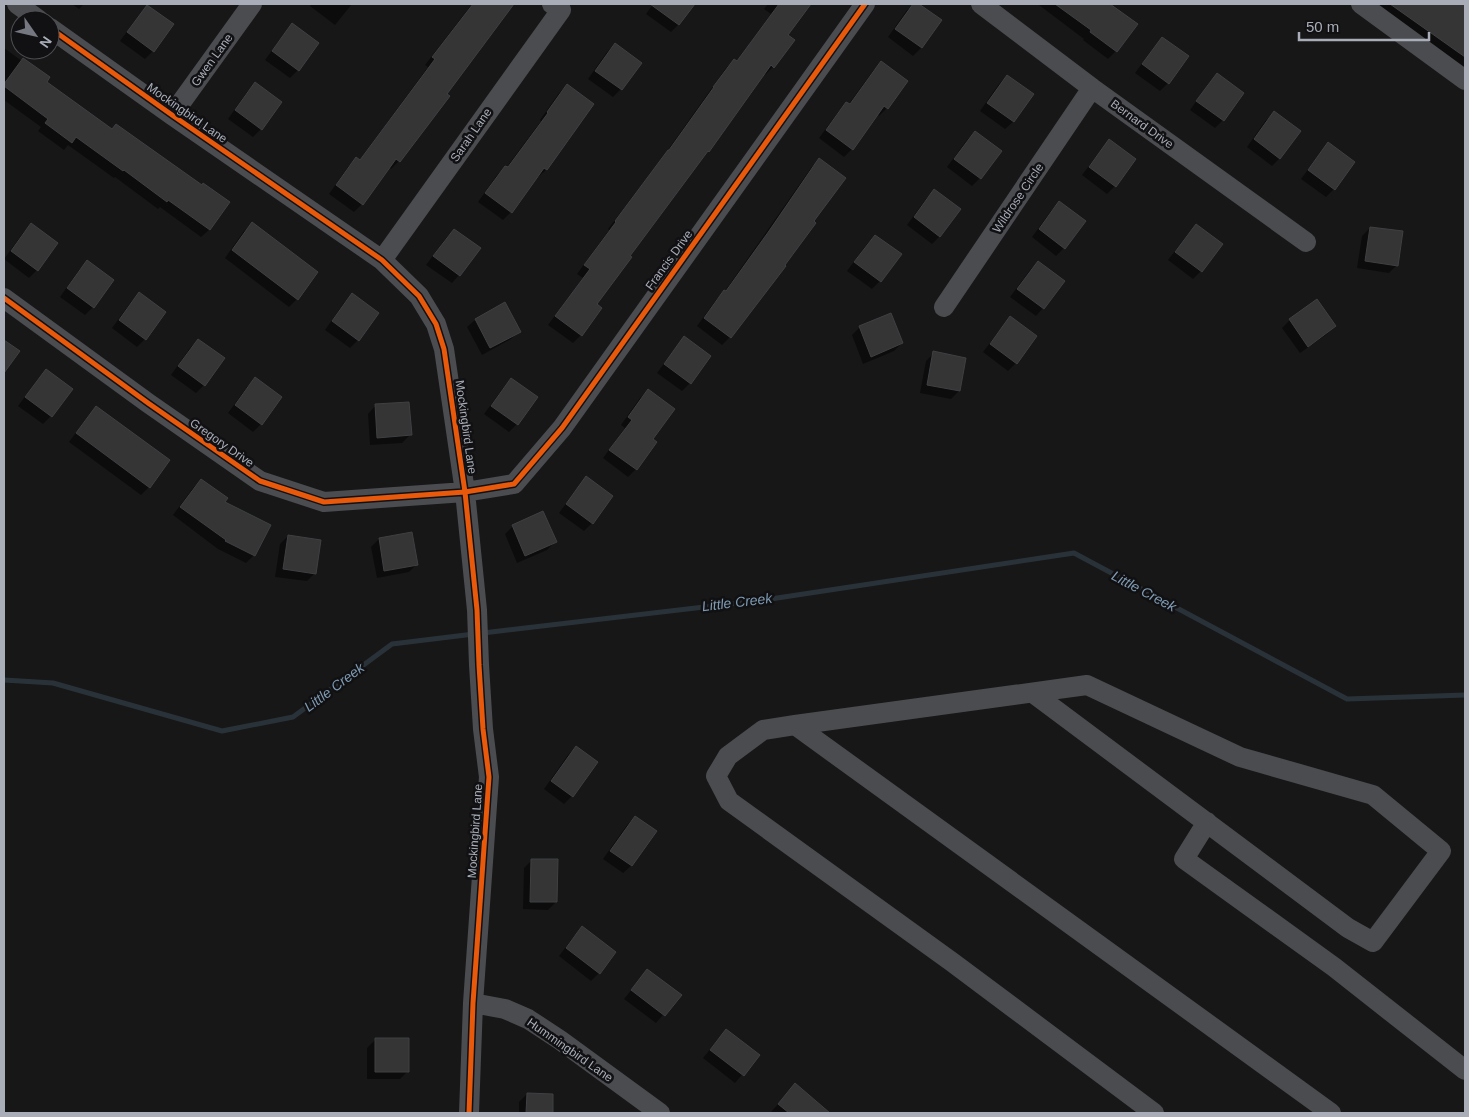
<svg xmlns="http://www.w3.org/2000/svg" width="1469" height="1117" font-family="Helvetica,sans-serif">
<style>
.shadow{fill:#0007}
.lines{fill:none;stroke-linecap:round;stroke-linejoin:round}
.stream{stroke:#2a3239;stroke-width:5}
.building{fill:#353536;stroke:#3f4043}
.minor{stroke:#4b4c50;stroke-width:20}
.cycleway-casing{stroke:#111113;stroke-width:8}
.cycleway{stroke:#e8590c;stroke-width:5}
.labels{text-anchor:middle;stroke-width:5;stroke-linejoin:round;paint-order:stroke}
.street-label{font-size:12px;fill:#a8adb8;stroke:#111113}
.water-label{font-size:14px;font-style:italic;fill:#7f9bb3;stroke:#111113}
</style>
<rect width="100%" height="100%" fill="#171717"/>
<!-- shadow -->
<path class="shadow" d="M 72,4 L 84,4 L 79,9 Z
M 311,4 L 352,4 L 335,25 L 310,6 Z
M 472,4 L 508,4 L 511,6 L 445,94 L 399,161 L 391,169 L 389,167 L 362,204 L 354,212 L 329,194 L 348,167 L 356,159 L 359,161 L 428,67 L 425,65 Z
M 653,4 L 694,4 L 679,24 L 671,32 L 646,14 Z
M 768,4 L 809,4 L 786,35 L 773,67 L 765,75 L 763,73 L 708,151 L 629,257 L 595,305 L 601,309 L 581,335 L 573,343 L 548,325 L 583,278 L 577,274 L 609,230 L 608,229 L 665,154 L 726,68 L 734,60 L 736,62 L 771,14 L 764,9 Z
M 914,4 L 917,4 L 940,21 L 921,48 L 913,56 L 888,37 L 907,10 Z
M 1040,4 L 1108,4 L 1136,24 L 1116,51 L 1108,59 L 1083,40 L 1084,39 L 1039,5 Z
M 1363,4 L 1465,4 L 1465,77 Z
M 147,6 L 153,51 L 145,59 L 120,41 L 140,14 Z
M 292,25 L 318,43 L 298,70 L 290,78 L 265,60 L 285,33 Z
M 1163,38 L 1188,57 L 1168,83 L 1160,91 L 1135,73 L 1155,46 Z
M 615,44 L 640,63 L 621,89 L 613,97 L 588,79 L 607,52 Z
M 4,48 L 22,61 L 45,82 L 111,130 L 229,203 L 209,230 L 201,237 L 160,207 L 158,209 L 115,177 L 114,178 L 68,145 L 64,150 L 38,131 L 41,127 L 4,100 Z
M 881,63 L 887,108 L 879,116 L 877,114 L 852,149 L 844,157 L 819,138 L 839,111 L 846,104 L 848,105 L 873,71 Z
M 1217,75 L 1242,93 L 1223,120 L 1215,128 L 1190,110 L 1209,83 Z
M 1007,76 L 1032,95 L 1013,122 L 1005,129 L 980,111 L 999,84 Z
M 255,84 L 280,103 L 261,129 L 253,137 L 228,119 L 247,92 Z
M 567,85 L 592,104 L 546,170 L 538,177 L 537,176 L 511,212 L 503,220 L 478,202 L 497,175 L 505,167 L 506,168 L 541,121 L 540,120 L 559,93 Z
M 1274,113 L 1280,158 L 1272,166 L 1247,147 L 1266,120 Z
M 975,133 L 980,178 L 972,186 L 947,167 L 967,140 Z
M 1109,141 L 1115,186 L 1107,194 L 1082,175 L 1102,149 Z
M 1328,144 L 1354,163 L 1334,189 L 1326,197 L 1301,179 L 1321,152 Z
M 819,160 L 812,221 L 730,337 L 722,345 L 697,326 L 716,300 L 725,291 L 811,168 Z
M 934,191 L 940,236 L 932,244 L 907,225 L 926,199 Z
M 1059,203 L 1064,248 L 1056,256 L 1032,237 L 1051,211 Z
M 252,224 L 316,272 L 297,299 L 289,307 L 225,258 L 244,231 Z
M 31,225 L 37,270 L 29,278 L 4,259 L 23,233 Z
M 1196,226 L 1201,271 L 1193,279 L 1168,260 L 1188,234 Z
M 1370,228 L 1397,265 L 1389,273 L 1357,268 L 1362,236 Z
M 454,230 L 459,275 L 452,283 L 426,265 L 446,238 Z
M 875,236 L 880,281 L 872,289 L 847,271 L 867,244 Z
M 87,262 L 112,281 L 93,307 L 85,315 L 60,297 L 79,270 Z
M 1038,263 L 1043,308 L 1036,316 L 1010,297 L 1030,270 Z
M 139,294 L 145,339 L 137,347 L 112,328 L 131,302 Z
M 352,295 L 377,314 L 358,340 L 350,348 L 325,330 L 344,303 Z
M 1316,301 L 1334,326 L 1327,334 L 1300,353 L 1282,328 L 1290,320 Z
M 1011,318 L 1016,363 L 1008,371 L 983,352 L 1003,326 Z
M 475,320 L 519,331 L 511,339 L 482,355 L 467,327 Z
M 860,327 L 902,343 L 894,351 L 863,364 L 852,335 Z
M 684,338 L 709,357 L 690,383 L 682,391 L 657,373 L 677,346 Z
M 198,340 L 223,359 L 204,385 L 196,393 L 171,375 L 190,348 Z
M 934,353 L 965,359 L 959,391 L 951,399 L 920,393 L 926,361 Z
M 46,371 L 51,416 L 43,424 L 18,406 L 38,379 Z
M 255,379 L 261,424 L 253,432 L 228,413 L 247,387 Z
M 511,379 L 517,424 L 509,432 L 484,414 L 504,387 Z
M 648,391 L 636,469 L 628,477 L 603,458 L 625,428 L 621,425 L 640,398 Z
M 375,406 L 410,435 L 402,443 L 370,445 L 368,414 Z
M 97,407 L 149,487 L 141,495 L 69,442 L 89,415 Z
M 586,478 L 592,523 L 584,531 L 559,513 L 579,486 Z
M 201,480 L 254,555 L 246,563 L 218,549 L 173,515 L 193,488 Z
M 513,526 L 555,542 L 547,550 L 517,563 L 505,534 Z
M 411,533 L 417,564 L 409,572 L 377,578 L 371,547 L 379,539 Z
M 288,536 L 315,573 L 307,581 L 275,577 L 280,544 Z
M 576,747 L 572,796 L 564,804 L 544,789 L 568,755 Z
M 635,817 L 655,832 L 631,866 L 623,873 L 603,859 L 627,825 Z
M 532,860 L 556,902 L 548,910 L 523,909 L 524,868 Z
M 582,928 L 599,973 L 591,981 L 559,956 L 574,936 Z
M 647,971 L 680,995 L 656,1023 L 624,999 Z
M 726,1030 L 759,1055 L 735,1083 L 703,1058 Z
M 375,1040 L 408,1071 L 400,1079 L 367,1079 L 367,1048 Z
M 788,1093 L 826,1112 L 825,1113 L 772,1113 L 771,1112 Z
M 527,1094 L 552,1095 L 552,1113 L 519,1113 L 519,1102 Z"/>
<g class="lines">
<!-- stream -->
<path class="stream" d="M 483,633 L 764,600 L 1074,553 L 1347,699 L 1465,695
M 4,680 L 53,683 L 222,731 L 293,717 L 392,644 L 474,634"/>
</g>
<!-- building -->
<path class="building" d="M 473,4 L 514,4 L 447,94 L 450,96 L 400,162 L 396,159 L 363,205 L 336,185 L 356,157 L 360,160 L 435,59 L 432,57 Z
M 650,4 L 695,4 L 679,25 Z
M 779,4 L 811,4 L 788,35 L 795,40 L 774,68 L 771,65 L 709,152 L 708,151 L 630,256 L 632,257 L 597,304 L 602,308 L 582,336 L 555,316 L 590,269 L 584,265 L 616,222 L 615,221 L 668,150 L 669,150 L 714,87 L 713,87 L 734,59 L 737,61 Z
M 913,4 L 919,4 L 942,20 L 922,48 L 895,29 Z
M 1055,4 L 1110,4 L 1138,24 L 1117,52 L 1090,32 L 1091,30 Z
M 1390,4 L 1465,4 L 1465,57 Z
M 147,5 L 174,24 L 154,52 L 127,32 Z
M 292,23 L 319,43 L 299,71 L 272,51 Z
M 1162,37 L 1189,56 L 1169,84 L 1142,64 Z
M 615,43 L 642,63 L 622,90 L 595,71 Z
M 23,58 L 50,77 L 47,82 L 112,129 L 116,124 L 202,185 L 203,183 L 230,202 L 210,230 L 168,200 L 167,202 L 124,170 L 123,171 L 76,137 L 72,143 L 45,123 L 48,119 L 4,86 L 4,84 Z
M 881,61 L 908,81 L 888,109 L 884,106 L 853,150 L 826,130 L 846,102 L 850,104 Z
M 1217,73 L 1244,93 L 1224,121 L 1196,101 Z
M 1007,75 L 1034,94 L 1014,122 L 987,103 Z
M 255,82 L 282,102 L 262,130 L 235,110 Z
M 567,84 L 594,104 L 547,170 L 544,168 L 512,213 L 485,193 L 505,166 L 508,167 L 548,113 L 547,112 Z
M 1274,111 L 1301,131 L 1280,159 L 1254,139 Z
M 975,131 L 1002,151 L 981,179 L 954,159 Z
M 1109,139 L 1136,159 L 1116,187 L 1089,167 Z
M 1328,142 L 1355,162 L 1335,190 L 1308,170 Z
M 819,158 L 846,178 L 814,221 L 816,223 L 785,265 L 786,266 L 731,338 L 704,318 L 724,290 L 726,291 L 769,231 Z
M 934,189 L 961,209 L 940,237 L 914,217 Z
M 1059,201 L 1086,221 L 1065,249 L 1039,229 Z
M 252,222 L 318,272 L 298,300 L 232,250 Z
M 31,223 L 58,243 L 38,271 L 11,251 Z
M 1196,224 L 1223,244 L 1202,272 L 1175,252 Z
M 1370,227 L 1403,231 L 1398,266 L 1365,261 Z
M 454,229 L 481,248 L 460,276 L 433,256 Z
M 875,235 L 902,254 L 881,282 L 854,262 Z
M 87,260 L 114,280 L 94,308 L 67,288 Z
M 1038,261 L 1065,281 L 1044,309 L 1017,289 Z
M 139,292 L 166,312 L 146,340 L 119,320 Z
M 352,293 L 379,313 L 359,341 L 332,321 Z
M 1317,299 L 1336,326 L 1308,347 L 1289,319 Z
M 505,302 L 521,332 L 490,348 L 475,319 Z
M 891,313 L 903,343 L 871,357 L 859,326 Z
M 1010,316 L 1037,336 L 1017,364 L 990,344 Z
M 684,336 L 711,356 L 691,384 L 664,364 Z
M 198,339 L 225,358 L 205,386 L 178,366 Z
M 4,340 L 20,351 L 4,373 Z
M 933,351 L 966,358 L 960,391 L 927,385 Z
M 46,369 L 73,389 L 52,417 L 25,397 Z
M 255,377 L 282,397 L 262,425 L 235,405 Z
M 511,378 L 538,397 L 518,425 L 491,406 Z
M 648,389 L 675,409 L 653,439 L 657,442 L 637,470 L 609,450 L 632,420 L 628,417 Z
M 409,402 L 412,435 L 377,438 L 375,404 Z
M 96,406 L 170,460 L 150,488 L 76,433 Z
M 586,476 L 613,496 L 593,524 L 566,504 Z
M 201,479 L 228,498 L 225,502 L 271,525 L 255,556 L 225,541 L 226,540 L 180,507 Z
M 543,511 L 557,542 L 525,556 L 512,525 Z
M 412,532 L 418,565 L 384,571 L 379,538 Z
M 288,535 L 321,540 L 316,574 L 283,569 Z
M 576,746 L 598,762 L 573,797 L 551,781 Z
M 635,816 L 657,831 L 632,866 L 610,851 Z
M 531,859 L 558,859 L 557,902 L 530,902 Z
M 582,926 L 616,952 L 600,974 L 566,948 Z
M 647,969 L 682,995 L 665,1016 L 631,990 Z
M 726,1029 L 760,1055 L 744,1076 L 710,1050 Z
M 375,1038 L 409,1038 L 409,1072 L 375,1072 Z
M 795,1083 L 830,1113 L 789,1113 L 778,1104 Z
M 527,1093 L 553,1094 L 553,1113 L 526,1113 Z"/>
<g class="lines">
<!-- minor -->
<path class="minor" d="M 17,4 L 39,20
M 981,4 L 1092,88 L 1306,242
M 1361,4 L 1465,80
M 50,28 L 172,115 L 382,260 L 419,296 L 436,324 L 444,349 L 465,492 L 477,610 L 479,665 L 483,729 L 489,777 L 473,1003 L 469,1113
M 172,115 L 252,4
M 382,260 L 561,10 L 552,4
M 4,298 L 148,403 L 260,481 L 324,502 L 465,492 L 514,484 L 562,428 L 865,4
M 944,307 L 1092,88
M 1033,693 L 1348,928 L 1373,942 L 1441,851 L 1373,795 L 1240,757 L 1087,685 L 795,725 L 763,730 L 728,756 L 716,776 L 729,801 L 952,962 L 1154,1113
M 795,725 L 1331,1113
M 1207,822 L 1184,859 L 1334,967 L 1465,1070
M 473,1003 L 505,1009 L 528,1019 L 560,1040 L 660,1113"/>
<defs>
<path id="cycleway" d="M 50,28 L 172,115 L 382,260 L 419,296 L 436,324 L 444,349 L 465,492 L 477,610 L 479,665 L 483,729 L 489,777 L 473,1003 L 469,1113
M 4,298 L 148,403 L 260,481 L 324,502 L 465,492 L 514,484 L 562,428 L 865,4"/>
</defs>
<!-- cycleway casing -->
<use href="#cycleway" class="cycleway-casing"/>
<!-- cycleway -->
<use href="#cycleway" class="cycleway"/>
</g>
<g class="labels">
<!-- street labels -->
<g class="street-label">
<text transform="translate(212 60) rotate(-54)" y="4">Gwen Lane</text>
<text transform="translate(187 113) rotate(35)" y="4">Mockingbird Lane</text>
<text transform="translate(1142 124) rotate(36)" y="4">Bernard Drive</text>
<text transform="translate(471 135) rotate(-55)" y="4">Sarah Lane</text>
<text transform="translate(1018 198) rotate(-56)" y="4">Wildrose Circle</text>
<text transform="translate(669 260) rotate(-54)" y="4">Francis Drive</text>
<text transform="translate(466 427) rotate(82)" y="4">Mockingbird Lane</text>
<text transform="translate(222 443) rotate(35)" y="4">Gregory Drive</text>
<text transform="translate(475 831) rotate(-86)" y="4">Mockingbird Lane</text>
<text transform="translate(570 1050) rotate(35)" y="4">Hummingbird Lane</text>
</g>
<!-- water labels -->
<g class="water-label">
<text transform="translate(1144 591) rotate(28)" y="5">Little Creek</text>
<text transform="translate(737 602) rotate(-7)" y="5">Little Creek</text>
<text transform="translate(334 687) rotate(-37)" y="5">Little Creek</text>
</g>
</g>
<!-- border -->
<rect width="1469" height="1117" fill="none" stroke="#a8adb8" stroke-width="10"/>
<!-- north arrow -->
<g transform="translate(35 35) rotate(124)"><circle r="24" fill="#111113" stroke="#4d4f55"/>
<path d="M0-4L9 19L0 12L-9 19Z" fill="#757880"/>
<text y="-8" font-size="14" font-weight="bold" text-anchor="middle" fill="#a8adb8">N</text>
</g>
<!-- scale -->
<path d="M1299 32v8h130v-8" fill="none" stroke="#a8adb8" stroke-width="2.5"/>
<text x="1306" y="32" font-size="15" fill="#a8adb8" stroke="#111113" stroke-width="4" paint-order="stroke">50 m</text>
</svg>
